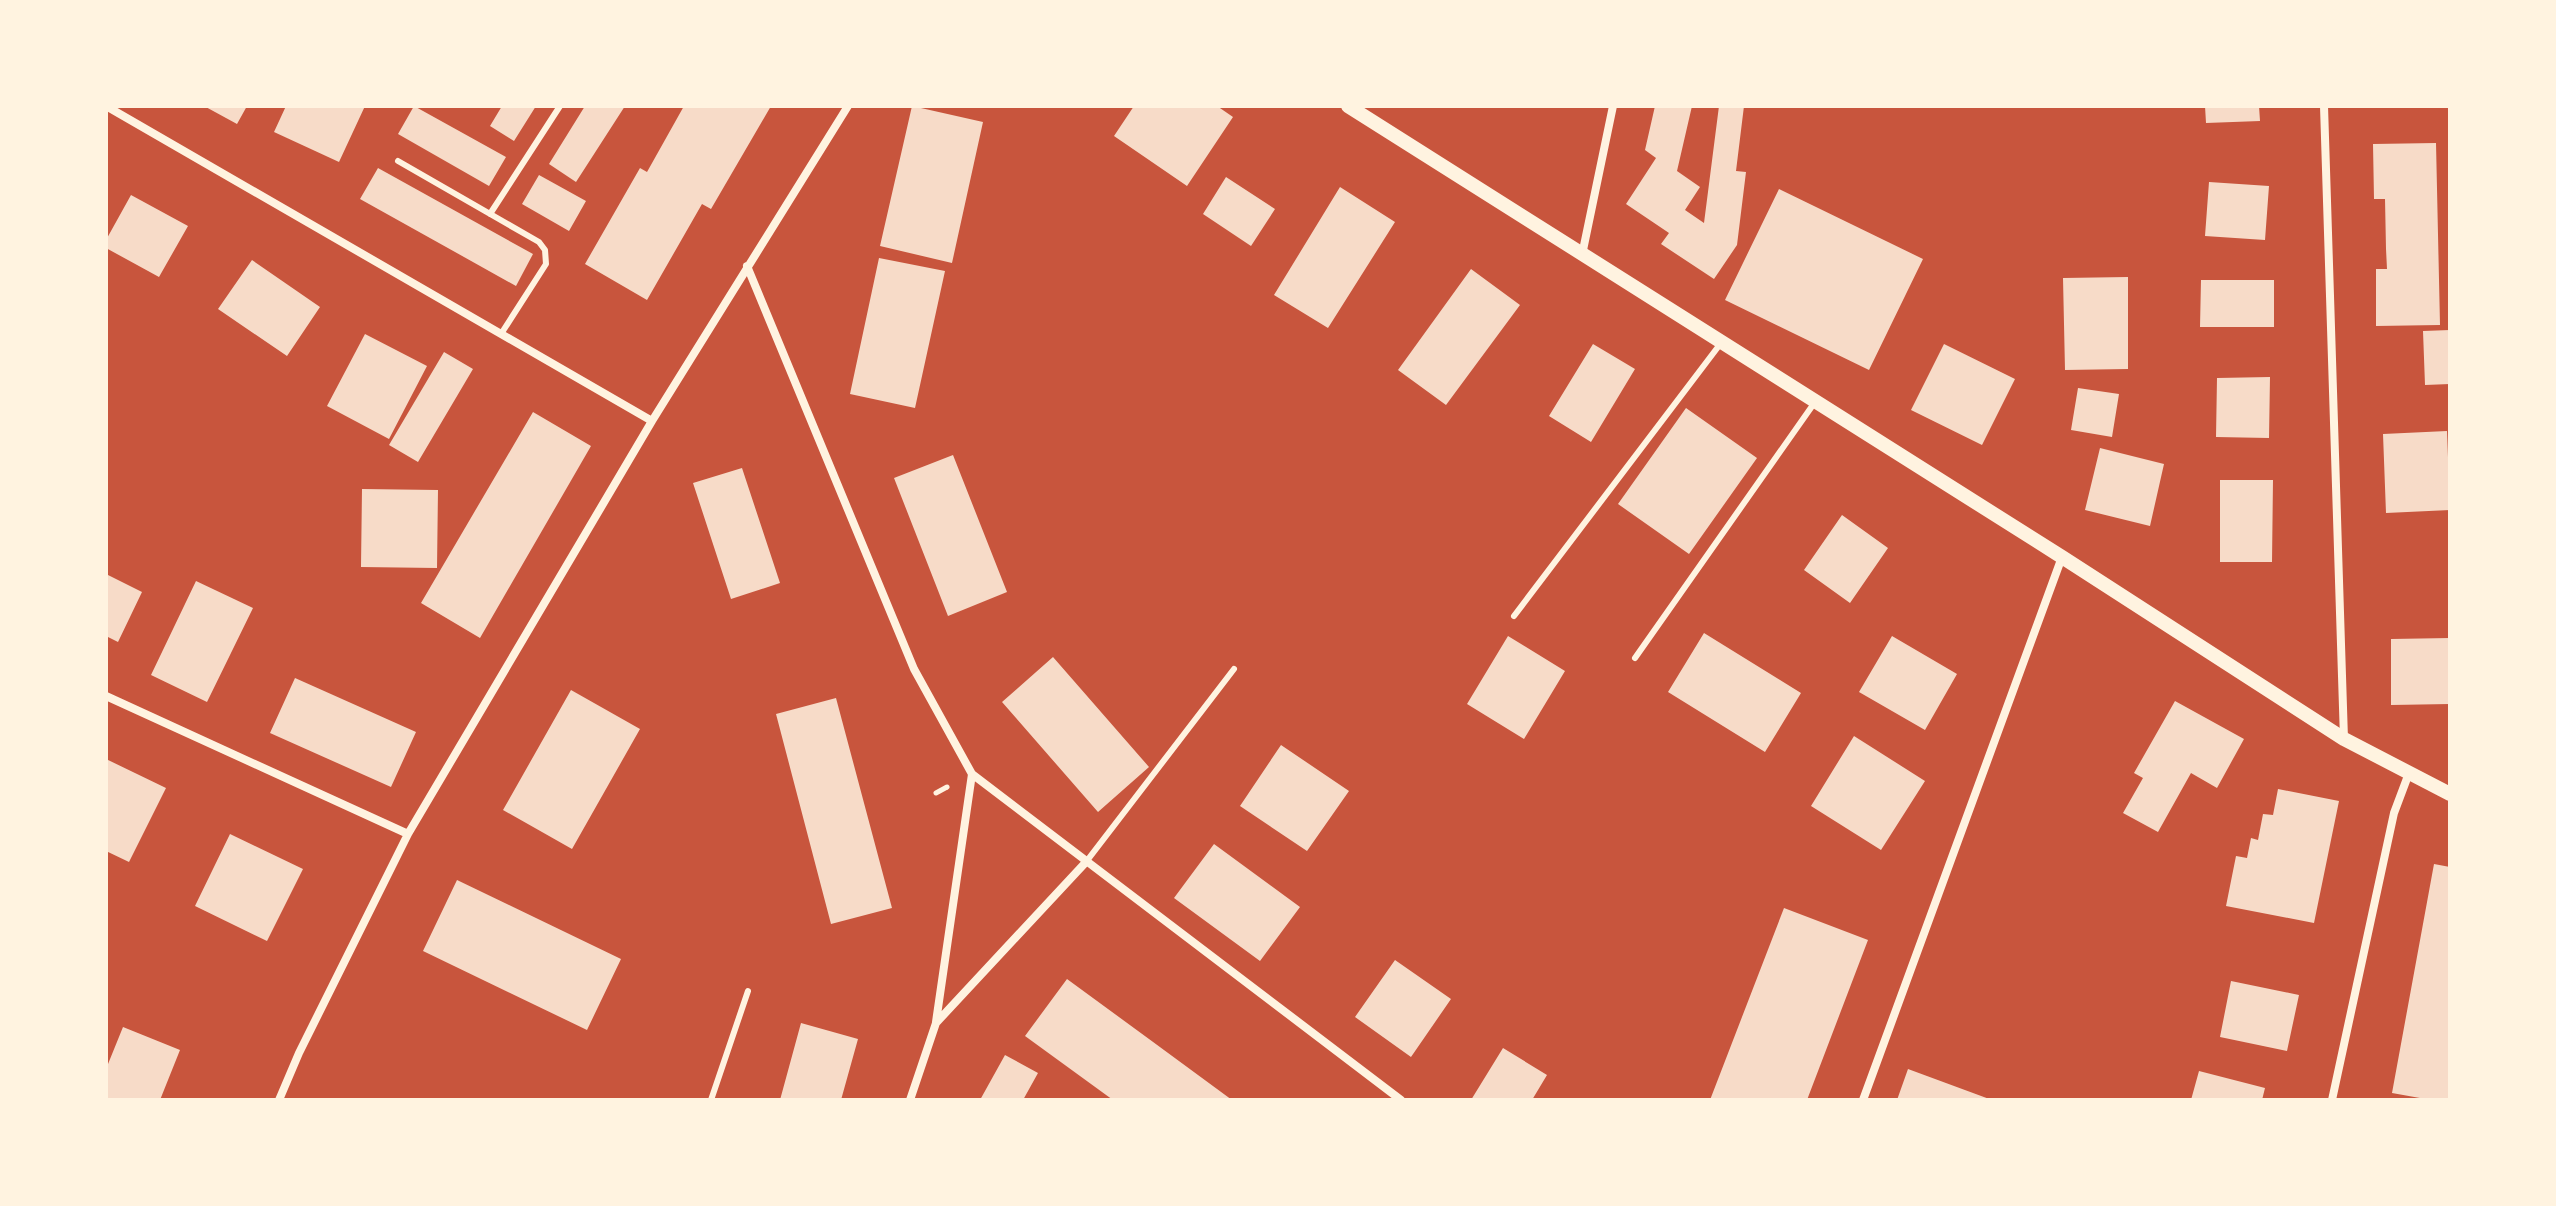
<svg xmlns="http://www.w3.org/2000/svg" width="2556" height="1206" font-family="'PT Sans',sans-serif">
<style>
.building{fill:#f7dbc8}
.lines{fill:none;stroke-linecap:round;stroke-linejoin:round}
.path{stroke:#fff3e0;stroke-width:5}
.service{stroke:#fff3e0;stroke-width:6}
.minor{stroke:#fff3e0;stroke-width:8}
.tertiary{stroke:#fff3e0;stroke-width:14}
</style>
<rect width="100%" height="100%" fill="#c8553d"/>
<!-- building -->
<path class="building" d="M 204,106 L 247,106 L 237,124 Z
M 286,106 L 365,106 L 339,162 L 274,132 Z
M 414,106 L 506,157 L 489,186 L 398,134 Z
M 502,106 L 536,106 L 514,141 L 490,126 Z
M 585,106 L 625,106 L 576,182 L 549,164 Z
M 684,106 L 771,106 L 711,209 L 702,204 L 647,300 L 585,264 L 640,168 L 647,172 Z
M 912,106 L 983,122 L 952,263 L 880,246 Z
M 1134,106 L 1217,106 L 1233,117 L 1187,186 L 1114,136 Z
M 1655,106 L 1692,106 L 1677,171 L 1700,187 L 1685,210 L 1704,223 L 1719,106 L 1744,106 L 1736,171 L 1746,172 L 1737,245 L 1714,279 L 1661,244 L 1669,233 L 1626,204 L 1656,158 L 1645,150 Z
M 2205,106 L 2259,106 L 2260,121 L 2206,123 Z
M 2436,143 L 2440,325 L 2376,326 L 2376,269 L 2387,269 L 2386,249 L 2385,199 L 2374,199 L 2373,144 Z
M 378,168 L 533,254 L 516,286 L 360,199 Z
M 539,175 L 586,201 L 569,231 L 522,204 Z
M 1226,177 L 1275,209 L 1251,246 L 1203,214 Z
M 2209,182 L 2269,186 L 2265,240 L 2205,236 Z
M 1340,187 L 1395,222 L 1328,328 L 1274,295 Z
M 1779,189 L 1923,259 L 1869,370 L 1725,300 Z
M 131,195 L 188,226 L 159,277 L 106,248 L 106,240 Z
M 879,258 L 945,271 L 915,408 L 850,394 Z
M 252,260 L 320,307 L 287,356 L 218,309 Z
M 1471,269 L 1520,305 L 1446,405 L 1398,370 Z
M 2128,277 L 2128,369 L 2065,370 L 2063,278 Z
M 2201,280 L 2274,280 L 2274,327 L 2200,327 Z
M 2450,330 L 2450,384 L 2425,385 L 2423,331 Z
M 365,334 L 427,366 L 389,439 L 327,406 Z
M 1593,344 L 1635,369 L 1591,442 L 1549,416 Z
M 1944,344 L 2015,379 L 1982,445 L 1911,410 Z
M 444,352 L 473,369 L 418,462 L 389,445 Z
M 2270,377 L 2269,438 L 2216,437 L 2217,378 Z
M 2078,388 L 2119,394 L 2112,437 L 2071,430 Z
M 1686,408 L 1757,458 L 1689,554 L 1618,504 Z
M 533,412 L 591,446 L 480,638 L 421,603 Z
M 2447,431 L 2450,510 L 2386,513 L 2383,434 Z
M 2100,448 L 2164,464 L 2150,526 L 2085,510 Z
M 953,455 L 1007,592 L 948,616 L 894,478 Z
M 742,468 L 780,583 L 731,599 L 693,483 Z
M 2220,480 L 2273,480 L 2272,562 L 2220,562 Z
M 362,489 L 438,490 L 437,568 L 361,567 Z
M 1842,515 L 1888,548 L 1850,603 L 1804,570 Z
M 106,574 L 142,592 L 118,642 L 106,636 Z
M 196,581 L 253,608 L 207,702 L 151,675 Z
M 1704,633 L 1801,693 L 1765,752 L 1668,692 Z
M 1508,636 L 1565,671 L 1524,739 L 1467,704 Z
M 1892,636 L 1957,674 L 1925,730 L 1859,692 Z
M 2450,638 L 2450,704 L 2391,705 L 2391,639 Z
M 1053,657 L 1149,767 L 1098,812 L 1002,702 Z
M 295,678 L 416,732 L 391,787 L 270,733 Z
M 571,690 L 640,729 L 572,849 L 503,810 Z
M 836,698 L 892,908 L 831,924 L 776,714 Z
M 2175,701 L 2244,739 L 2217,788 L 2191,773 L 2158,832 L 2123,813 L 2143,778 L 2134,773 Z
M 1854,736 L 1925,781 L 1881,850 L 1811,806 Z
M 1281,745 L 1349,791 L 1307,851 L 1240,806 Z
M 106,759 L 166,788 L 129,862 L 106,851 Z
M 2278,789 L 2339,801 L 2314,923 L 2226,906 L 2236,856 L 2247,858 L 2251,838 L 2258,840 L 2263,814 L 2273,815 Z
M 230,834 L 303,869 L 267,941 L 195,906 Z
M 1214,844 L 1300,907 L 1260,961 L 1174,898 Z
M 2434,864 L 2450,867 L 2450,1100 L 2431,1100 L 2392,1093 Z
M 457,880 L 621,959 L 587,1030 L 423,951 Z
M 1784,908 L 1868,940 L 1807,1100 L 1710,1100 Z
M 1395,960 L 1451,999 L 1411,1057 L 1355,1017 Z
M 1067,979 L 1149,1039 L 1232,1100 L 1113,1100 L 1025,1036 Z
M 2231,981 L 2299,995 L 2287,1051 L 2220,1037 Z
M 801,1023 L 858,1039 L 841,1100 L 780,1100 Z
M 123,1027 L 180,1050 L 160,1100 L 106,1100 L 106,1069 Z
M 1503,1048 L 1547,1075 L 1532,1100 L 1471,1100 Z
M 1005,1055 L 1038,1073 L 1023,1100 L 980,1100 Z
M 1908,1069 L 1992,1100 L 1897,1100 Z
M 2199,1071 L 2265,1088 L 2262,1100 L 2191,1100 Z"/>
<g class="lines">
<!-- path -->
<path class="path" d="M 936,793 L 947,787"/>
<!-- service -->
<path class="service" d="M 398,161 L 539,242 L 545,250 L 546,264 L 501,334
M 490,214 L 560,106
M 1514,616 L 1721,343
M 1635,658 L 1815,402
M 1086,862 L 1234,669
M 711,1100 L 748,991"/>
<!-- minor -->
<path class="minor" d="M 106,106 L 652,421
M 2324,106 L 2344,739
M 1582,255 L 1613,106
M 747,266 L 914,669 L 972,774 L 1401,1100
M 106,696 L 408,834
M 936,1022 L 972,774
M 279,1100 L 299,1053 L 408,834 L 652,421 L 848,106
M 910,1100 L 936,1023 L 1086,862
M 1863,1100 L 2062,557
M 2332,1100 L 2394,813 L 2409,773"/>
<!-- tertiary -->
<path class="tertiary" d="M 1348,106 L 2062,557 L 2344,739 L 2450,794"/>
</g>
<!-- border -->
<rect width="2556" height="1206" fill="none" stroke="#fff3e0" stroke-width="216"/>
</svg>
